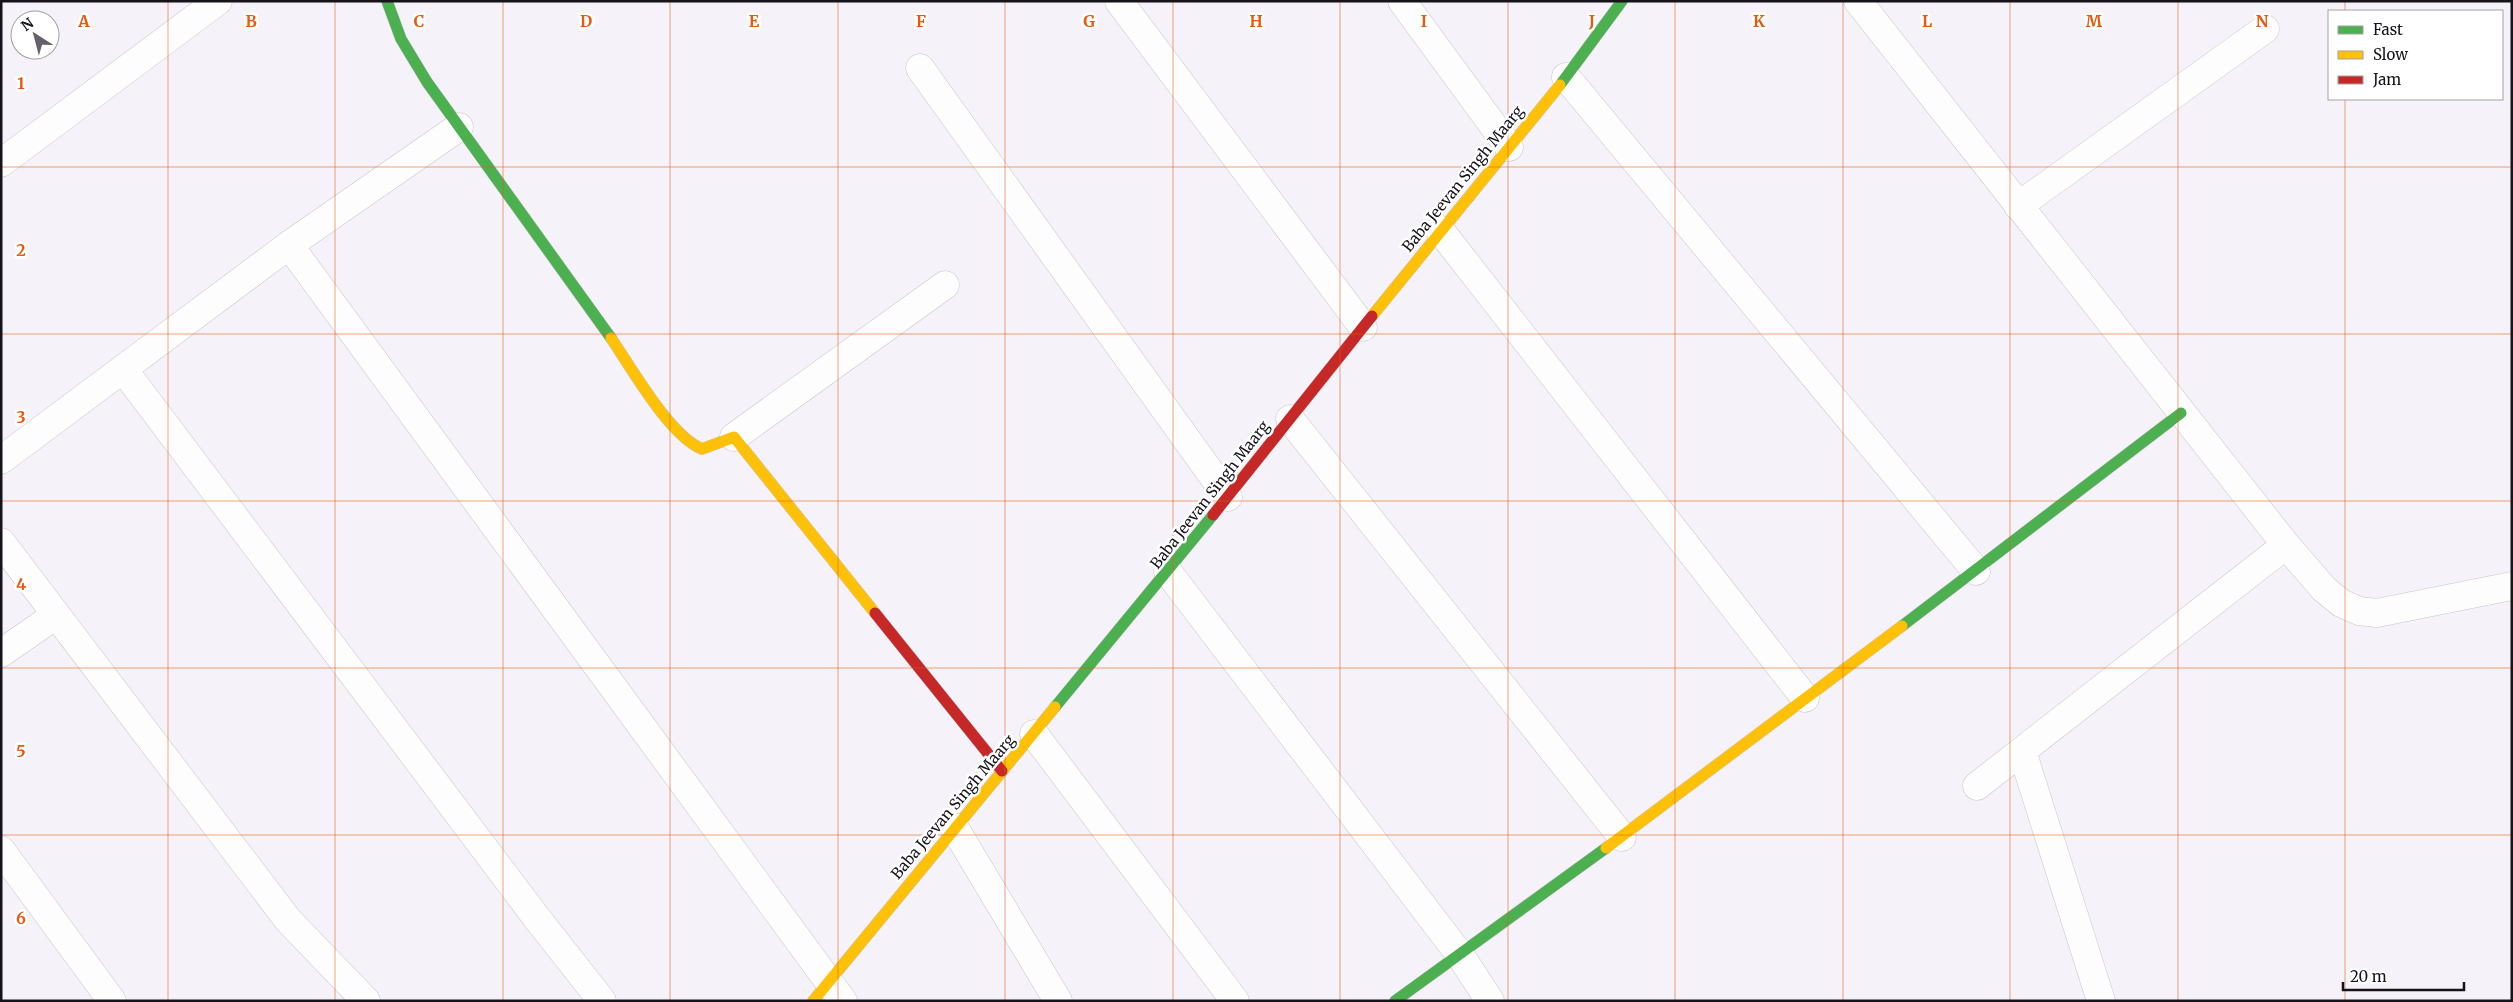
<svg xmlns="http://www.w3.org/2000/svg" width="2513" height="1002" font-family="Merriweather,serif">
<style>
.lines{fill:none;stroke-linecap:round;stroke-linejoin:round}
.street-casing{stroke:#c7c4cb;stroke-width:29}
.fast-casing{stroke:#c7c4cb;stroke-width:12}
.slow-casing{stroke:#c7c4cb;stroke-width:12}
.jam-casing{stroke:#c7c4cb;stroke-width:12}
.street{stroke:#fefdfe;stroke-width:28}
.fast{stroke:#4caf50;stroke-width:11}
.slow{stroke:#ffc107;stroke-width:11}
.jam{stroke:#c62828;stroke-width:11}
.grid{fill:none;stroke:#e8590c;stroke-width:1;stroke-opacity:0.55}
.labels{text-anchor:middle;stroke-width:5;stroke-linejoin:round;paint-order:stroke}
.street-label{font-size:15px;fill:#16131a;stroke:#fff}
.grid-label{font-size:16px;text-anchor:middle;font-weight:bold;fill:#e8590c;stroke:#fff;stroke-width:5;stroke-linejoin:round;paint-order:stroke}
</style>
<rect width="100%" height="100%" fill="#f5f2f9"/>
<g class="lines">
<defs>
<path id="street" d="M 1119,1 L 1363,327
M 1402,1 L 1509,147
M 1858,1 L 2286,545 L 2324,589 L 2341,603 L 2359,611 L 2377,613 L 2512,586
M 920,68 L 1228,497
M 1566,77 L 1976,571
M 1,163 L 218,1
M 2018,206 L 2265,29
M 1440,230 L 1805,698
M 289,245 L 843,1001
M 123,369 L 536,917 L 602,1001
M 1290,419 L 1622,837
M 734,437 L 945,285
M 1,460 L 289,245 L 459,127
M 1,542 L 288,920 L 366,1001
M 1168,572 L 1460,955 L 1490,1001
M 1,653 L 56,615
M 1034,734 L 1235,1001
M 2022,751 L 2101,1001
M 1977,786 L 2286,545
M 954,827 L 1058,1001
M 1,850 L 112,1001"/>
<path id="fast" d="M 387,1 L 401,39 L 427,82 L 611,338
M 1560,85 L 1622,1
M 1902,626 L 2181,413
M 1055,707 L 1213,515
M 1395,1001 L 1606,848"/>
<path id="slow" d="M 1372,316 L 1560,85
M 611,338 C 632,369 669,435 702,449 L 734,437 L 875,613
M 1606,848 L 1902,626
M 813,1001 L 1055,707"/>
<path id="jam" d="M 1213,515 L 1372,316
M 875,613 L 1002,771"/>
</defs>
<!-- street casing -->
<use href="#street" class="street-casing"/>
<!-- fast casing -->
<use href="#fast" class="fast-casing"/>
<!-- slow casing -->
<use href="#slow" class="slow-casing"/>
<!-- jam casing -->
<use href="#jam" class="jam-casing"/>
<!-- street -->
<use href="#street" class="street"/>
<!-- fast -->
<use href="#fast" class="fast"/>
<!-- slow -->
<use href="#slow" class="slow"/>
<!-- jam -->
<use href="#jam" class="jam"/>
</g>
<!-- grid -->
<path class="grid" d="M 168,1 L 168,1001M 335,1 L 335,1001M 503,1 L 503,1001M 670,1 L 670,1001M 838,1 L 838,1001M 1005,1 L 1005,1001M 1173,1 L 1173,1001M 1340,1 L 1340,1001M 1508,1 L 1508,1001M 1675,1 L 1675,1001M 1843,1 L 1843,1001M 2010,1 L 2010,1001M 2178,1 L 2178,1001M 2345,1 L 2345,11M 2345,99 L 2345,1001M 1,167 L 2512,167M 1,334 L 2512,334M 1,501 L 2512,501M 1,668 L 2512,668M 1,835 L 2512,835"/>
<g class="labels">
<!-- street labels -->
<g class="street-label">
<text transform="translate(1463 179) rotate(-51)" y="5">Baba Jeevan Singh Maarg</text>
<text transform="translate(1210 495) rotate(-52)" y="5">Baba Jeevan Singh Maarg</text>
<text transform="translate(953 807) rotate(-50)" y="5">Baba Jeevan Singh Maarg</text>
</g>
</g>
<g class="grid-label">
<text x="84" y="27">A</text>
<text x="251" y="27">B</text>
<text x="419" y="27">C</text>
<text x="586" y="27">D</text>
<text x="754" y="27">E</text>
<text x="921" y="27">F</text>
<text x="1089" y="27">G</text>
<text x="1256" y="27">H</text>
<text x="1424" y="27">I</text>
<text x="1592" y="27">J</text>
<text x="1759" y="27">K</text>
<text x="1927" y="27">L</text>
<text x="2094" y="27">M</text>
<text x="2262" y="27">N</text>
<text x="21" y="89">1</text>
<text x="21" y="256">2</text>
<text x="21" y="423">3</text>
<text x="21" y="590">4</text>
<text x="21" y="757">5</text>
<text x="21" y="924">6</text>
</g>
<!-- border -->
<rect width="2513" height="1002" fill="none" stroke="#16131a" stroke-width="5"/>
<!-- legend -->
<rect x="2328" y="10" width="175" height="90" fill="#ffffff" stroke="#a2a1a3"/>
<rect x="2338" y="26" width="25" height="8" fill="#4caf50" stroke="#a2a1a3"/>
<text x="2373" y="35" font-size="15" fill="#16131a">Fast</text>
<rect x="2338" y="51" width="25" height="8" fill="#ffc107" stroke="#a2a1a3"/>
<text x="2373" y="60" font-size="15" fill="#16131a">Slow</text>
<rect x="2338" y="76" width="25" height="8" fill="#c62828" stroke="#a2a1a3"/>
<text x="2373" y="85" font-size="15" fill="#16131a">Jam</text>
<!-- north arrow -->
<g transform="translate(35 35) rotate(324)"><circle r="24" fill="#ffffff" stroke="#a2a1a3"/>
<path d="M0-4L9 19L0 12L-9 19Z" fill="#646168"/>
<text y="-8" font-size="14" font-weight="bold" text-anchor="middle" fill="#16131a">N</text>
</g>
<!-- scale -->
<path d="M2343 982v8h121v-8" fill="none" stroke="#16131a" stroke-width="2.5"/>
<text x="2350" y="982" font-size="15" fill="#16131a" stroke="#ffffff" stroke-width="4" paint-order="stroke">20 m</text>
</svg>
